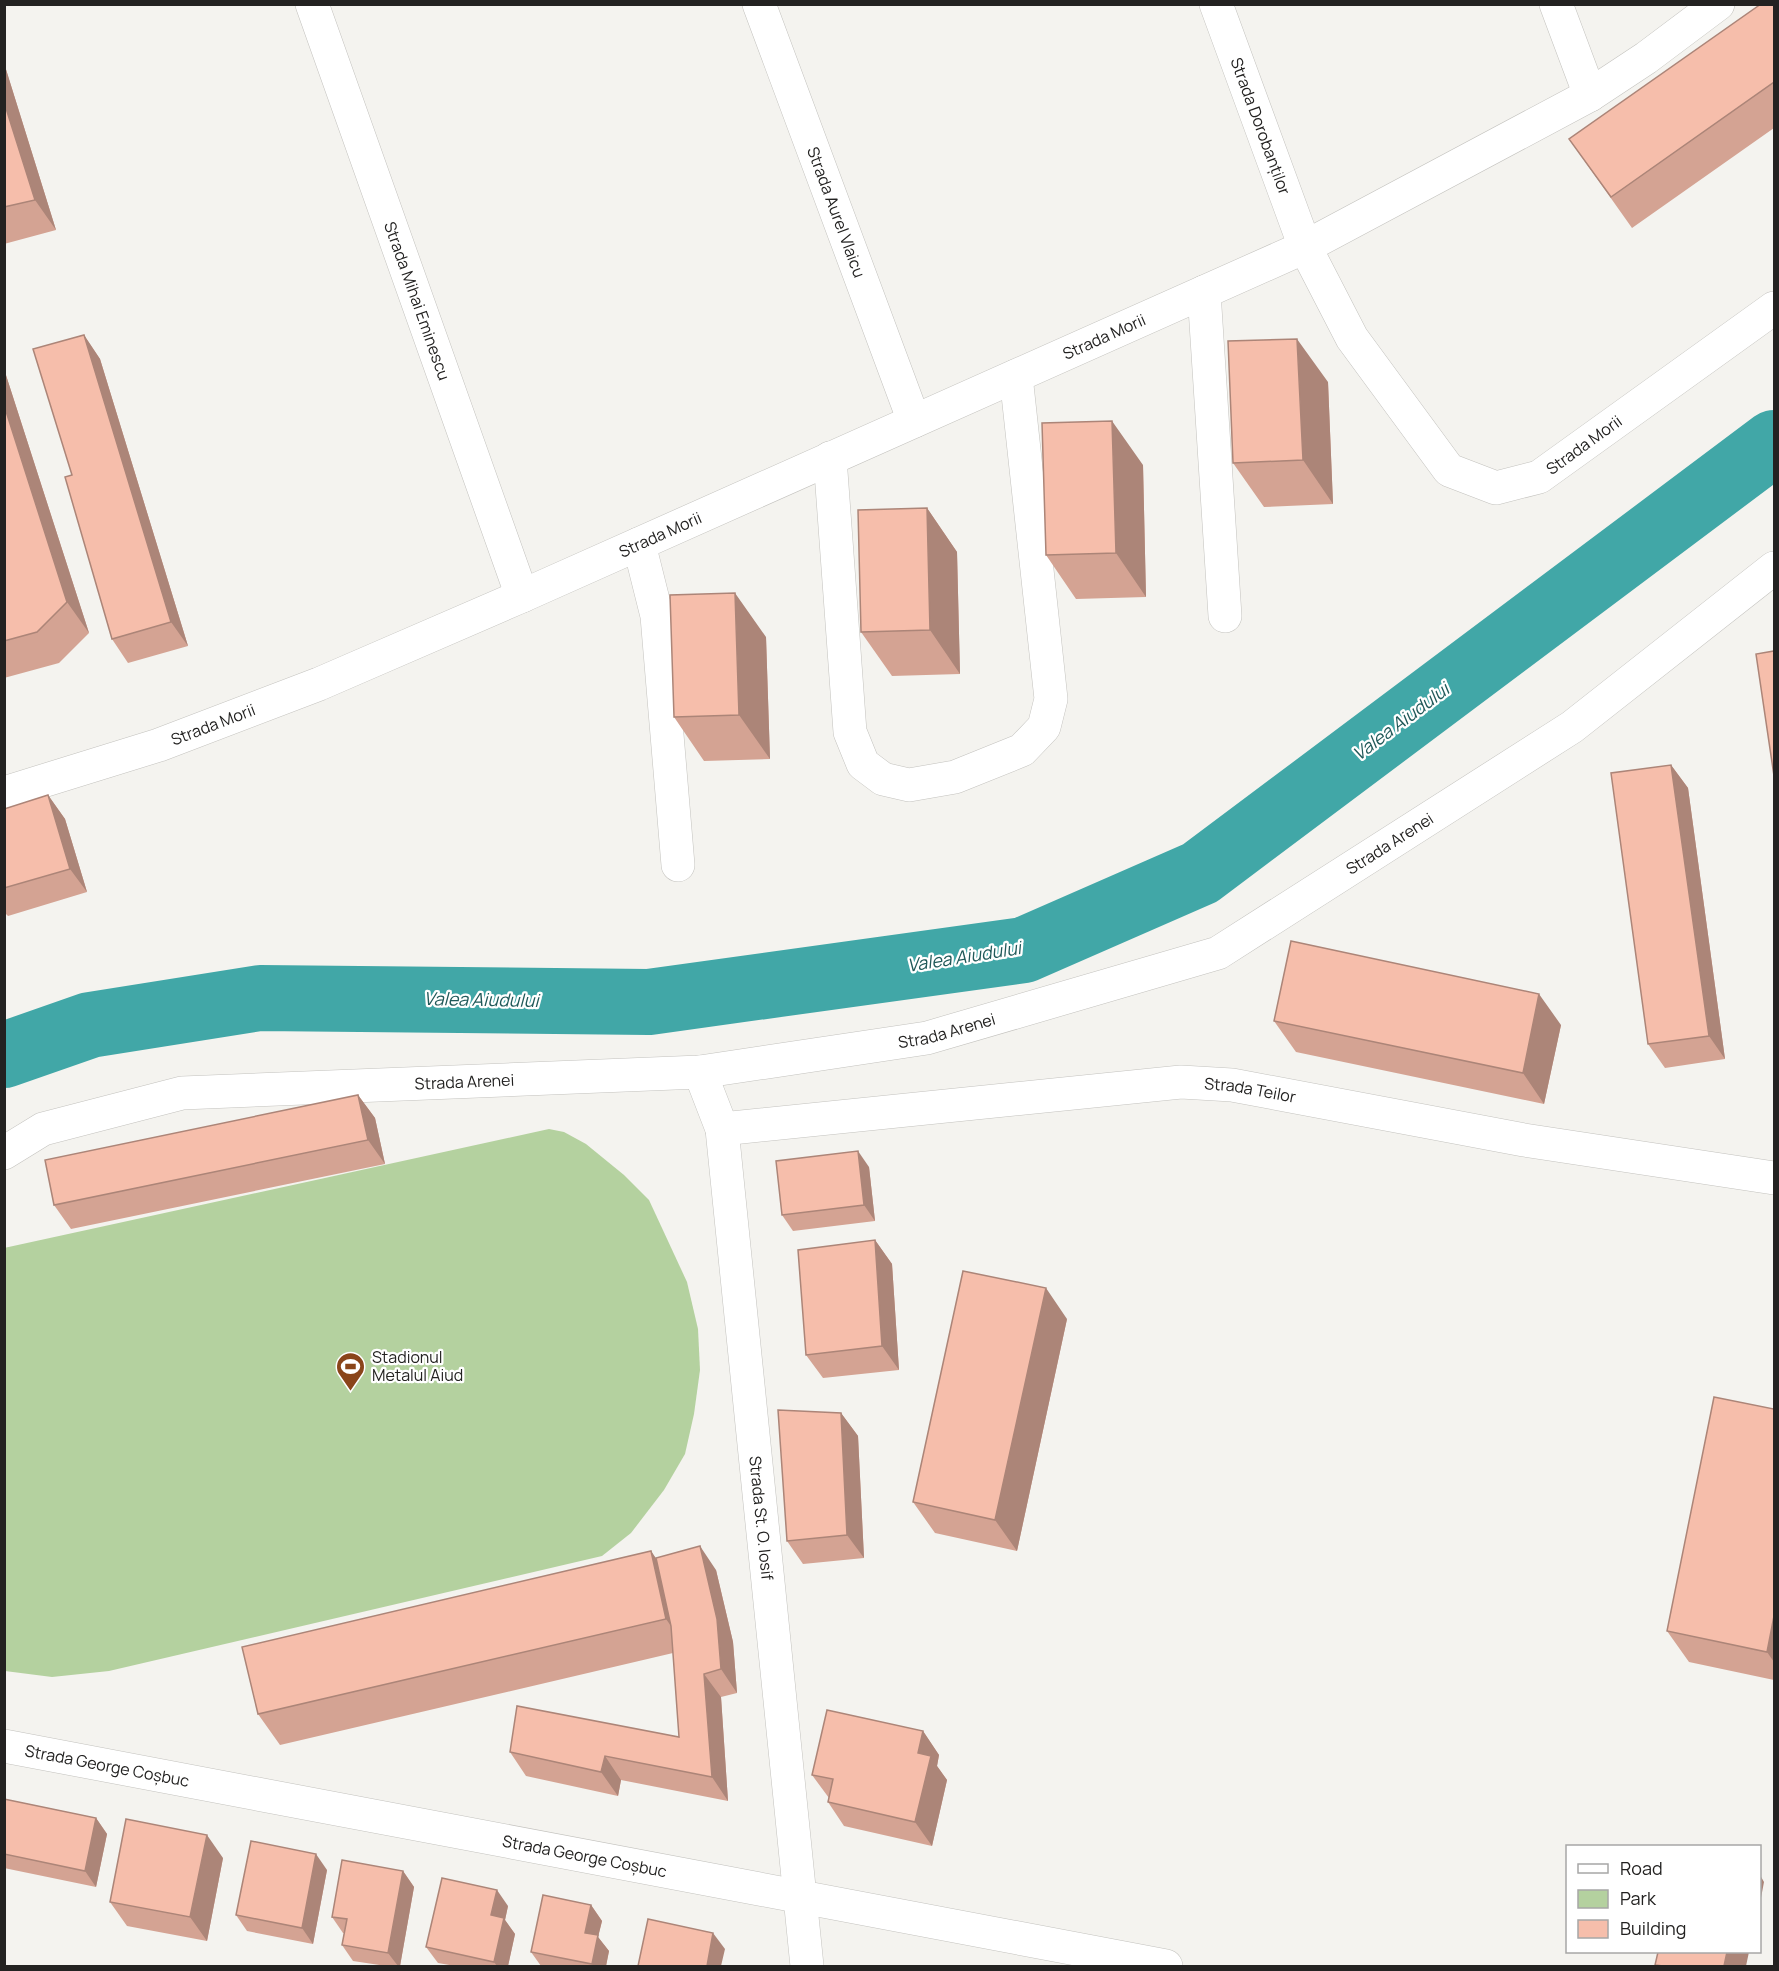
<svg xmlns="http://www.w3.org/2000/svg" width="1779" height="1971" font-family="Manrope,sans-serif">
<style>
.green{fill:#b4d19f}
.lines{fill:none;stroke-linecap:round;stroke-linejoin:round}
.river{stroke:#41a7a7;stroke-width:66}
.minor-casing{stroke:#c3c2be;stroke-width:34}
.minor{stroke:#fff;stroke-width:33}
.wall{fill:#d4a393}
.shaded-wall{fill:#ac8578}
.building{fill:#f6beab;stroke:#ac8578;stroke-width:1.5}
.labels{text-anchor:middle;stroke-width:4.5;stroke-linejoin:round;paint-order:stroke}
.street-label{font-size:16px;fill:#232221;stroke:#fff}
.poi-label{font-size:16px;fill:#232221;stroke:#fff;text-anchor:start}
.water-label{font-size:18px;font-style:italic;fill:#205959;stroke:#fff}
</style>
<rect width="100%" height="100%" fill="#f4f3ef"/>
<!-- green -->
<path class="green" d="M 549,1129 L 564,1132 L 586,1144 L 624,1175 L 649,1200 L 687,1282 L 698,1329 L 700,1370 L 694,1414 L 685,1454 L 664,1490 L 631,1533 L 602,1556 L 109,1671 L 52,1677 L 5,1671 L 4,1248 Z"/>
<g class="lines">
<!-- river -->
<path class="river" d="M 4,1055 L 90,1025 L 260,998 L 649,1002 L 1024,950 L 1200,873 L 1774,443"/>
<defs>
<g id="minor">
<path id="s1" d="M 312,4 L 522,596"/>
<path id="s2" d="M 759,4 L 914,421"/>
<path id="s3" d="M 1216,4 L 1305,247 L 1352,338 L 1449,470 L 1496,488 L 1539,477 L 1774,308"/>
<path d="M 1556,4 L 1590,95"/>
<path d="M 1204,292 L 1225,616"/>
<path d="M 830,458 L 850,732 L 863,764 L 883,779 L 909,785 L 955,777 L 1022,750 L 1044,727 L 1051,699 L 1016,376"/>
<path d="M 639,544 L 657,616 L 678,865"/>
<path id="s4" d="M 4,793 L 159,745 L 319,684 L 522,596 L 1305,247 L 1590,95 L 1646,58 L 1718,4"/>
<path id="s5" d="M 700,1072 L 722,1129 L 807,1966"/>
<path id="s6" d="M 722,1129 L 1181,1082 L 1232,1085 L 1524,1140 L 1774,1178"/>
<path id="s7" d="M 4,1153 L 43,1129 L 182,1093 L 700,1072 L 927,1038 L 1218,953 L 1572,727 L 1774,568"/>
<path id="s8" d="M 4,1746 L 1166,1966"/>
</g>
</defs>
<!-- minor casing -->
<use href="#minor" class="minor-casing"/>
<!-- minor -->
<use href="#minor" class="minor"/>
</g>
<!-- wall -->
<path class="wall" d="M 1774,4 L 1774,128 L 1632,228 L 1569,139 Z
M 4,63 L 56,230 L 4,244 Z
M 84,335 L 100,359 L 188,646 L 128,663 L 112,639 L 72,475 Z
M 4,369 L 89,633 L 59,663 L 4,678 Z
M 1328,382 L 1333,504 L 1264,507 L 1233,463 Z
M 1143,465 L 1146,597 L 1076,599 L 1046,555 Z
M 927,508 L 957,552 L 960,674 L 892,676 L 861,632 Z
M 766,637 L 770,759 L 704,761 L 674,717 Z
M 1671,765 L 1688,788 L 1725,1059 L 1665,1068 L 1648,1044 Z
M 48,795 L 65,819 L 87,892 L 8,916 L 4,912 L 4,809 Z
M 1274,1021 L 1561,1025 L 1544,1104 L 1296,1052 Z
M 358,1095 L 375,1118 L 385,1164 L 71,1229 L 54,1205 Z
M 869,1167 L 875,1221 L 793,1231 L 782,1215 Z
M 875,1240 L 892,1264 L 899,1370 L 823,1378 L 806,1355 Z
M 1067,1319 L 1017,1551 L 935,1533 L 913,1502 Z
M 1774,1409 L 1774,1680 L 1689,1662 L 1667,1631 Z
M 841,1413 L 858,1436 L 864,1558 L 803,1564 L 787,1541 Z
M 651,1551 L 656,1559 L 716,1570 L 733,1642 L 737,1693 L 721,1697 L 728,1801 L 621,1780 L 618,1796 L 526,1776 L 510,1752 L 679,1737 L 673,1653 L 280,1745 L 258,1714 Z
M 923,1731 L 939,1755 L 937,1766 L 947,1780 L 932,1846 L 844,1826 L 828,1802 L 829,1798 L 812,1775 Z
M 4,1799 L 96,1818 L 107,1834 L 96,1887 L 4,1868 Z
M 223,1858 L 207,1941 L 127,1926 L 110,1902 Z
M 327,1870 L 313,1944 L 247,1931 L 236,1915 Z
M 403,1871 L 414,1887 L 400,1966 L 386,1966 L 353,1961 L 342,1945 L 344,1933 L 343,1933 L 332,1917 Z
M 591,1905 L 602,1921 L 598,1937 L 609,1951 L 606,1966 L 541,1966 L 531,1952 Z
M 508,1906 L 505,1920 L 515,1934 L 508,1966 L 455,1966 L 438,1963 L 426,1947 Z"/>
<!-- shaded-wall -->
<path class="shaded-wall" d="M 4,63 L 56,230 L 35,200 L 4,102 Z
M 84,335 L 100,359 L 188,646 L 171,622 Z
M 1297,339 L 1328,382 L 1333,504 L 1303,460 Z
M 4,369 L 89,633 L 67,602 L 4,405 Z
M 1112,421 L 1143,465 L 1146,597 L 1116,553 Z
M 927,508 L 957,552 L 960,674 L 930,630 Z
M 735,593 L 766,637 L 770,759 L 739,715 Z
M 1671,765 L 1688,788 L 1725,1059 L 1709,1036 Z
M 48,795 L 65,819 L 87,892 L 70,869 Z
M 1539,994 L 1561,1025 L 1544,1104 L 1523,1073 Z
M 358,1095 L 375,1118 L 385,1164 L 368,1140 Z
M 858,1151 L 869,1167 L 875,1221 L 864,1205 Z
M 875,1240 L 892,1264 L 899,1370 L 882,1346 Z
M 1046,1288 L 1067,1319 L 1017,1551 L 995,1520 Z
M 841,1413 L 858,1436 L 864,1558 L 847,1535 Z
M 700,1546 L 716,1570 L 733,1642 L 737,1693 L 721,1669 Z
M 651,1551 L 672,1582 L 688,1650 L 666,1619 Z
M 1774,1616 L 1774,1662 L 1767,1652 Z
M 704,1674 L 721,1697 L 728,1801 L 712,1777 Z
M 923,1731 L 939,1755 L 937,1766 L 947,1780 L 932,1846 L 915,1822 L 918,1753 Z
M 605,1756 L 621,1780 L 618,1796 L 601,1772 Z
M 96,1818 L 107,1834 L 96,1887 L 85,1871 Z
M 207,1835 L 223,1858 L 207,1941 L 190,1917 Z
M 316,1854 L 327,1870 L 313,1944 L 302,1928 Z
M 403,1871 L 414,1887 L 400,1966 L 398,1966 L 388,1953 Z
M 1760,1875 L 1764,1882 L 1760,1903 Z
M 497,1890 L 508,1906 L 505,1920 L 515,1934 L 508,1966 L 497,1966 L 494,1962 L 491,1915 Z
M 591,1905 L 602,1921 L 598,1937 L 609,1951 L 606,1966 L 593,1966 L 592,1964 L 585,1933 Z
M 713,1933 L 725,1949 L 721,1966 L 707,1966 Z
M 1727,1952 L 1749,1952 L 1746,1966 L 1724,1966 Z"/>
<!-- building -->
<path class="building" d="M 1761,4 L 1774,4 L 1774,82 L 1611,197 L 1569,139 Z
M 4,102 L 35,200 L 4,207 Z
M 84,335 L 171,622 L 112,639 L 65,477 L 72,475 L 33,349 Z
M 1297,339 L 1303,460 L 1233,463 L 1228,341 Z
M 4,405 L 67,602 L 37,632 L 4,641 Z
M 1112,421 L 1116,553 L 1046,555 L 1042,423 Z
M 927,508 L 930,630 L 861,632 L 858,510 Z
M 735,593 L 739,715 L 674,717 L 670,595 Z
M 1774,651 L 1774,776 L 1756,654 Z
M 1671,765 L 1709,1036 L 1648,1044 L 1611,773 Z
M 48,795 L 70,869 L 4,888 L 4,809 Z
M 1291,941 L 1539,994 L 1523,1073 L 1274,1021 Z
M 358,1095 L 368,1140 L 54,1205 L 45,1160 Z
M 858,1151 L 864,1205 L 782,1215 L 776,1161 Z
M 875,1240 L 882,1346 L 806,1355 L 798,1250 Z
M 963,1271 L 1046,1288 L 995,1520 L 913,1502 Z
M 1714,1397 L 1774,1409 L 1774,1616 L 1767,1652 L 1667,1631 Z
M 778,1410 L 841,1413 L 847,1535 L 787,1541 Z
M 700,1546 L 717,1619 L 721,1669 L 704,1674 L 712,1777 L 605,1756 L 601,1772 L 510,1752 L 517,1706 L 679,1737 L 671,1626 L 656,1558 Z
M 651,1551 L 666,1619 L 258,1714 L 242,1647 Z
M 827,1710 L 923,1731 L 918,1753 L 931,1756 L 915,1822 L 828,1802 L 833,1779 L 812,1775 Z
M 4,1799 L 96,1818 L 85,1871 L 4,1854 Z
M 126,1819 L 207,1835 L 190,1917 L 110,1902 Z
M 251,1841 L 316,1854 L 302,1928 L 236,1915 Z
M 342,1860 L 403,1871 L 388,1953 L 342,1945 L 347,1919 L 332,1917 Z
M 442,1878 L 497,1890 L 491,1915 L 504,1918 L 494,1962 L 426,1947 Z
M 543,1895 L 591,1905 L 585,1933 L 598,1935 L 592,1964 L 531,1952 Z
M 648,1919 L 713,1933 L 707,1966 L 638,1966 Z
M 1658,1952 L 1727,1952 L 1724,1966 L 1663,1966 L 1655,1965 Z"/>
<!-- icons -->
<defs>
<symbol id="stadium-pin" viewBox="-11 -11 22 30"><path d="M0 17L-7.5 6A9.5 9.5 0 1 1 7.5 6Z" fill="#8a451a" stroke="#fff"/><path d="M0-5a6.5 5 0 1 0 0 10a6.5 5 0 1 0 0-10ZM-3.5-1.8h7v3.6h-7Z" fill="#fff"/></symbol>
</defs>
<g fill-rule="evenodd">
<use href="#stadium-pin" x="334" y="1350" width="33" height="45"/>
</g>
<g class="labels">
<!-- street labels -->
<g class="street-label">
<text dy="6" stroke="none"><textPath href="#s3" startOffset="130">Strada Dorobanților</textPath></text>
<text dy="6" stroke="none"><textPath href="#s2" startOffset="222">Strada Aurel Vlaicu</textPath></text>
<text dy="6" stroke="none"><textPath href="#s1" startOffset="315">Strada Mihai Eminescu</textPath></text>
<text dy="6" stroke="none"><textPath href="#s4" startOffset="1192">Strada Morii</textPath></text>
<text dy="6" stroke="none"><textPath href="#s3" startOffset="675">Strada Morii</textPath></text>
<text dy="6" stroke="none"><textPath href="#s4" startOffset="706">Strada Morii</textPath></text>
<text dy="6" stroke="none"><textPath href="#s4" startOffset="220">Strada Morii</textPath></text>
<text dy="6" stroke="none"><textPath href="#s7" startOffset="1444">Strada Arenei</textPath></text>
<text dy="6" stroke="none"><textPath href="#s7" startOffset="958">Strada Arenei</textPath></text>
<text dy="6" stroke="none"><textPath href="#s7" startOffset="472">Strada Arenei</textPath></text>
<text dy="6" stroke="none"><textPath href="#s6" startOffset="531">Strada Teilor</textPath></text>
<text dy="6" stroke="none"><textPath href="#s5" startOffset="452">Strada St. O. Iosif</textPath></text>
<text dy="6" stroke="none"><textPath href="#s8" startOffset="105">Strada George Coșbuc</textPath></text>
<text dy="6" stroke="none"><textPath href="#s8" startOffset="591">Strada George Coșbuc</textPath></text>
</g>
<!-- poi labels -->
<g class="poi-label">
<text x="372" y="1363">Stadionul<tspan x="372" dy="18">Metalul Aiud</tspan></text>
</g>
<!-- water labels -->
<g class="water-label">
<text transform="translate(1401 722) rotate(-37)" y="6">Valea Aiudului</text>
<text transform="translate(964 957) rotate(-9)" y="6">Valea Aiudului</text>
<text transform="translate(481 1000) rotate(1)" y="6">Valea Aiudului</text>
</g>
</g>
<!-- border -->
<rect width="1779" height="1971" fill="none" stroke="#232221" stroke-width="12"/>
<!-- legend -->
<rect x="1566" y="1845" width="195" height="108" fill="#ffffff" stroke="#a7a7a6" stroke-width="1.5"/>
<rect x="1578" y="1864" width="30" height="9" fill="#ffffff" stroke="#a7a7a6" stroke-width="1.5"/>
<text x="1620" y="1875" font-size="18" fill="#232221">Road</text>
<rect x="1578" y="1890" width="30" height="18" fill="#b4d19f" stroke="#a7a7a6" stroke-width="1.5"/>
<text x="1620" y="1905" font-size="18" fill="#232221">Park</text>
<rect x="1578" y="1920" width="30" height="18" fill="#f6beab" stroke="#a7a7a6" stroke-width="1.5"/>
<text x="1620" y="1935" font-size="18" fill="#232221">Building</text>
</svg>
